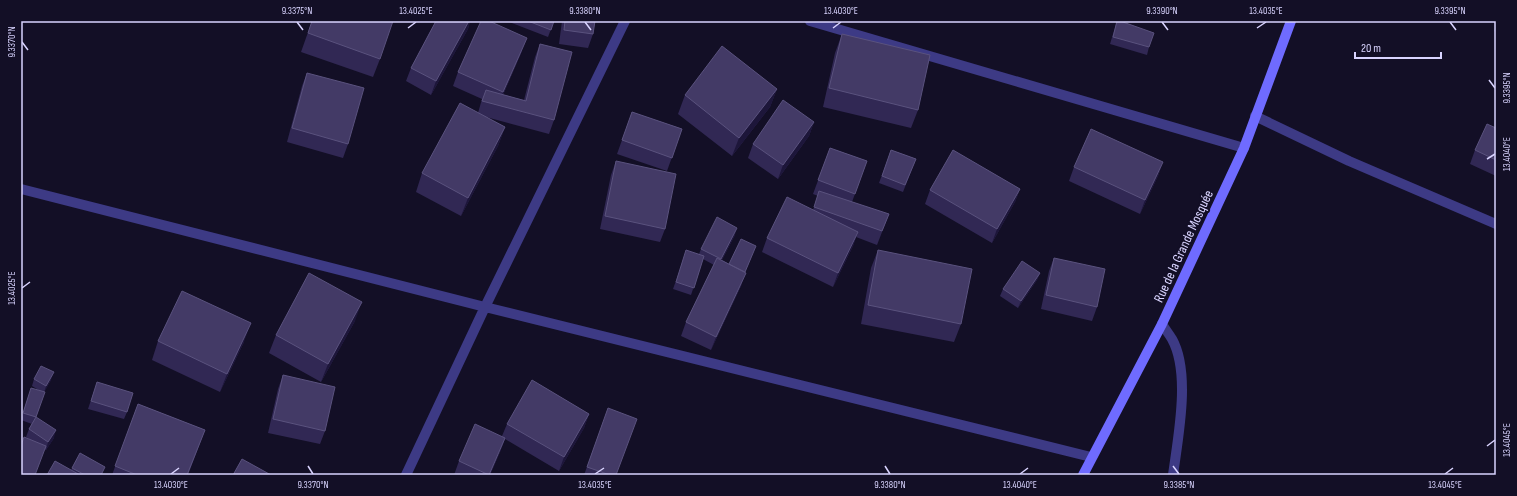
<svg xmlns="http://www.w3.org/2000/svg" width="1517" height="496" font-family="'Sofia Sans Condensed',sans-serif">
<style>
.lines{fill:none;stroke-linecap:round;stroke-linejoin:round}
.street{stroke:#3d3a85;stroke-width:10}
.secondary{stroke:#6f6bff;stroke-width:10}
.wall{fill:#312854}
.shaded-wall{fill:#1d163a}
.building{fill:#433a66;stroke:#5a527e}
.ticks{fill:none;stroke:#d9d4ff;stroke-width:1.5}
.labels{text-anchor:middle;stroke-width:4;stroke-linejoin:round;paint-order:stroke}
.street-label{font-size:14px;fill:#d9d4ff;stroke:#130f26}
.neatline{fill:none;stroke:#d9d4ff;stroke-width:1.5}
.ticks-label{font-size:10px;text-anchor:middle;fill:#d9d4ff}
</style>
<rect width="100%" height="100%" fill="#130f26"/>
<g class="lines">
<!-- street -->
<path class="street" d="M 810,21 L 1244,148
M 1255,116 L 1349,161 L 1496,224
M 21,189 L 485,307 L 625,21
M 1162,324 C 1165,329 1169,334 1172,339 C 1191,373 1178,437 1173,475
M 406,475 L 485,307 L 1091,457"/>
<!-- secondary -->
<path class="secondary" d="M 1083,475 L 1162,324 L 1244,148 L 1291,21"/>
</g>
<!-- wall -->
<path class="wall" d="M 312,21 L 380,59 L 373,77 L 301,52 Z
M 436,21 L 470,21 L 468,29 L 431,95 L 406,81 L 411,68 Z
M 507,21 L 554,21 L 548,37 Z
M 562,21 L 595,21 L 593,34 L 588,48 L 559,44 Z
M 1117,21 L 1149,47 L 1147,55 L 1110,44 Z
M 1496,25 L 1496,32 L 1494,31 Z
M 842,34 L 918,110 L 911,128 L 823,107 L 835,53 Z
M 540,44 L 554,120 L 549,134 L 486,117 L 505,127 L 498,146 L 461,216 L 416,192 L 422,173 L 478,113 L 482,99 L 453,86 L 458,72 L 522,51 L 503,95 L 524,100 L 535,57 Z
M 307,73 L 348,144 L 343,158 L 287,142 L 302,86 Z
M 777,89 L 770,107 L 732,156 L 678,114 L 685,95 Z
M 632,112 L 682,129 L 667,171 L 617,154 Z
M 814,122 L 809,136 L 778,179 L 748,158 L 753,144 Z
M 1496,128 L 1496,176 L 1470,164 L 1475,150 Z
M 830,148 L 867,161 L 852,202 L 889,214 L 877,245 L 856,237 L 853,246 L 833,287 L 762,252 L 767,238 L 813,210 L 818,196 L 813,194 Z
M 891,150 L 916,159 L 903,192 L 879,183 Z
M 616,161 L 665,229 L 660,242 L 600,229 L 611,175 Z
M 1163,162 L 1158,176 L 1140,214 L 1069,181 L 1074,167 Z
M 1020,189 L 1015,202 L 992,243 L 925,204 L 930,190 Z
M 735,235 L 722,260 L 729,264 L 753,253 L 745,272 L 741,286 L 711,350 L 681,336 L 686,322 L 714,265 L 703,259 L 691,295 L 673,289 L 684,258 L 699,254 L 701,249 Z
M 878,250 L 961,324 L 954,342 L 861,324 L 871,268 Z
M 1054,258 L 1097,307 L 1092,321 L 1041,309 L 1049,271 Z
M 1040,273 L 1037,280 L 1018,308 L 1000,296 L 1003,289 Z
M 355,321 L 321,382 L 269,353 L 276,335 Z
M 158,341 L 244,342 L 220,392 L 152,360 Z
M 283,375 L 325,431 L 320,444 L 268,433 L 278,389 Z
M 34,379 L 51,380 L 44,392 L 36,417 L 54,438 L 46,450 L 26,437 L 29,429 L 32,424 L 21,420 L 29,395 L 40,391 L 32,386 Z
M 97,382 L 127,412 L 124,419 L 88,409 Z
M 138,404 L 205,430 L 188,475 L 112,475 Z
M 589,414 L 584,428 L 559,471 L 505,439 L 500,452 L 490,475 L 454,475 L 459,461 L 502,436 L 507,424 Z
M 603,422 L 616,475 L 584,475 Z
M 72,468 L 102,475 L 47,475 L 71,470 Z"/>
<!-- shaded-wall -->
<path class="shaded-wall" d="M 469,21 L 470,21 L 468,29 L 431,95 L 436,81 Z
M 527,38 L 522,51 L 498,106 L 503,92 Z
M 777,89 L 770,107 L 732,156 L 739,138 Z
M 814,122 L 809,136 L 778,179 L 783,165 Z
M 505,127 L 498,146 L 461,216 L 468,198 Z
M 1163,162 L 1158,176 L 1140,214 L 1145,200 Z
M 1020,189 L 1015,202 L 992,243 L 997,229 Z
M 737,228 L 735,235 L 718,267 L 721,259 Z
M 858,232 L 853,246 L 833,287 L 838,273 Z
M 746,273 L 741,286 L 711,350 L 716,337 Z
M 1040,273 L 1037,280 L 1018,308 L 1021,301 Z
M 362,302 L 355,321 L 321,382 L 328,364 Z
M 251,323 L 244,342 L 220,392 L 227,374 Z
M 54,372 L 51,380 L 44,393 L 46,386 Z
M 589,414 L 584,428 L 559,471 L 564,457 Z
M 56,430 L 54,438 L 46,450 L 48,442 Z
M 505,438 L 500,452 L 490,475 L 489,475 Z"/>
<!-- building -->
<path class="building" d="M 312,21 L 393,21 L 380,59 L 308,33 Z
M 436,21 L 469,21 L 436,81 L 411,68 Z
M 481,21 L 489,21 L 527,38 L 503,92 L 458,72 Z
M 528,21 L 554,21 L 551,30 Z
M 565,21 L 595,21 L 593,34 L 564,30 Z
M 1117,21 L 1120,21 L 1154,33 L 1149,47 L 1113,37 Z
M 842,34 L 930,55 L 918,110 L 829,88 Z
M 540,44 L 572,52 L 554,120 L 482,101 L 486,90 L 526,101 Z
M 722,46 L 777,89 L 739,138 L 685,95 Z
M 307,73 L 364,88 L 348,144 L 292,128 Z
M 783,100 L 814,122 L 783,165 L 753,144 Z
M 460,103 L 505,127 L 468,198 L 422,173 Z
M 632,112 L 682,129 L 672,158 L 622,140 Z
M 1487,124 L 1496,128 L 1496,160 L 1475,150 Z
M 1091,129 L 1163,162 L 1145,200 L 1074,167 Z
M 830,148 L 867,161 L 855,194 L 818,180 Z
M 891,150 L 916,159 L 905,185 L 882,176 Z
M 953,150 L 1020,189 L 997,229 L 930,190 Z
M 616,161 L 676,174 L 665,229 L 605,216 Z
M 819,191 L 889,214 L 882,231 L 814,207 Z
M 787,197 L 858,232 L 838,273 L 767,238 Z
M 717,217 L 737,228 L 721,259 L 701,249 Z
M 741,239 L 756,246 L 745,272 L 729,264 Z
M 686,250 L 704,256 L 694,288 L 676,282 Z
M 878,250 L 972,269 L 961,324 L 868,305 Z
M 717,258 L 746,273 L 716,337 L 686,322 Z
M 1054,258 L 1105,269 L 1097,307 L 1046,295 Z
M 1022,261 L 1040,273 L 1021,301 L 1003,289 Z
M 309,273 L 362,302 L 328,364 L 276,335 Z
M 182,291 L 251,323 L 227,374 L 158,341 Z
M 41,366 L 54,372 L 46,386 L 34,379 Z
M 283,375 L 335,387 L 325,431 L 273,419 Z
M 532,380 L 589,414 L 564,457 L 507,424 Z
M 97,382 L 133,393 L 127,412 L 91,401 Z
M 31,388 L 45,392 L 36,417 L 56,430 L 48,442 L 29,429 L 36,417 L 23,413 Z
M 138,404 L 205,430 L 187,475 L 137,475 L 115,466 Z
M 608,408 L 637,419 L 616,475 L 610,475 L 587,467 Z
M 475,424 L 505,438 L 489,475 L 459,461 Z
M 24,437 L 46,446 L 35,475 L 21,475 L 21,446 Z
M 80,453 L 105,467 L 101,475 L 85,475 L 72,468 Z
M 242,459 L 271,475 L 233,475 Z
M 55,461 L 80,475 L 47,475 Z"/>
<!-- ticks -->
<path class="ticks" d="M 297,22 L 303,30M 585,22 L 591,30M 1162,22 L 1168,30M 1450,22 L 1456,30M 408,28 L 416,22M 833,28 L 841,22M 1257,28 L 1266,22M 22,42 L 28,50M 1489,80 L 1495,88M 1487,159 L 1495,154M 22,288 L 30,282M 1487,446 L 1495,440M 308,466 L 313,474M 885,466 L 890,474M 1173,466 L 1179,474M 171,474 L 179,468M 595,474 L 604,468M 1020,474 L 1028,468M 1445,474 L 1453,468"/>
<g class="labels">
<!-- street labels -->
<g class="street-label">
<text transform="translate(1183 246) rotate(-65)" y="5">Rue de la Grande Mosquée</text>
</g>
</g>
<!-- border -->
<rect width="1517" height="496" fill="none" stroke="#130f26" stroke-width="44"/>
<!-- scale -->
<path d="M1355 52v6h86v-6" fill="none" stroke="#d9d4ff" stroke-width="2"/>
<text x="1361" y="52" font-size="12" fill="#d9d4ff" stroke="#130f26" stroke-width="3" paint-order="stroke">20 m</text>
<rect x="22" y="22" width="1473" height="452" class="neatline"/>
<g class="ticks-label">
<text x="297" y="14">9.3375°N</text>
<text x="416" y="14">13.4025°E</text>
<text x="585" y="14">9.3380°N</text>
<text x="841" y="14">13.4030°E</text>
<text x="1162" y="14">9.3390°N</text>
<text x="1266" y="14">13.4035°E</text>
<text x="1450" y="14">9.3395°N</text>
<text transform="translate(11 42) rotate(-90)" y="4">9.3370°N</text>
<text transform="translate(1506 88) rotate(-90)" y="4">9.3395°N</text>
<text transform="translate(1506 154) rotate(-90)" y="4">13.4040°E</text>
<text transform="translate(11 288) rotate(-90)" y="4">13.4025°E</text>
<text transform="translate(1506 440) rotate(-90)" y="4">13.4045°E</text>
<text x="171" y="488">13.4030°E</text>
<text x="313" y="488">9.3370°N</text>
<text x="595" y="488">13.4035°E</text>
<text x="890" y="488">9.3380°N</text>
<text x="1020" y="488">13.4040°E</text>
<text x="1179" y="488">9.3385°N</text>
<text x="1445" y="488">13.4045°E</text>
</g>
</svg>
